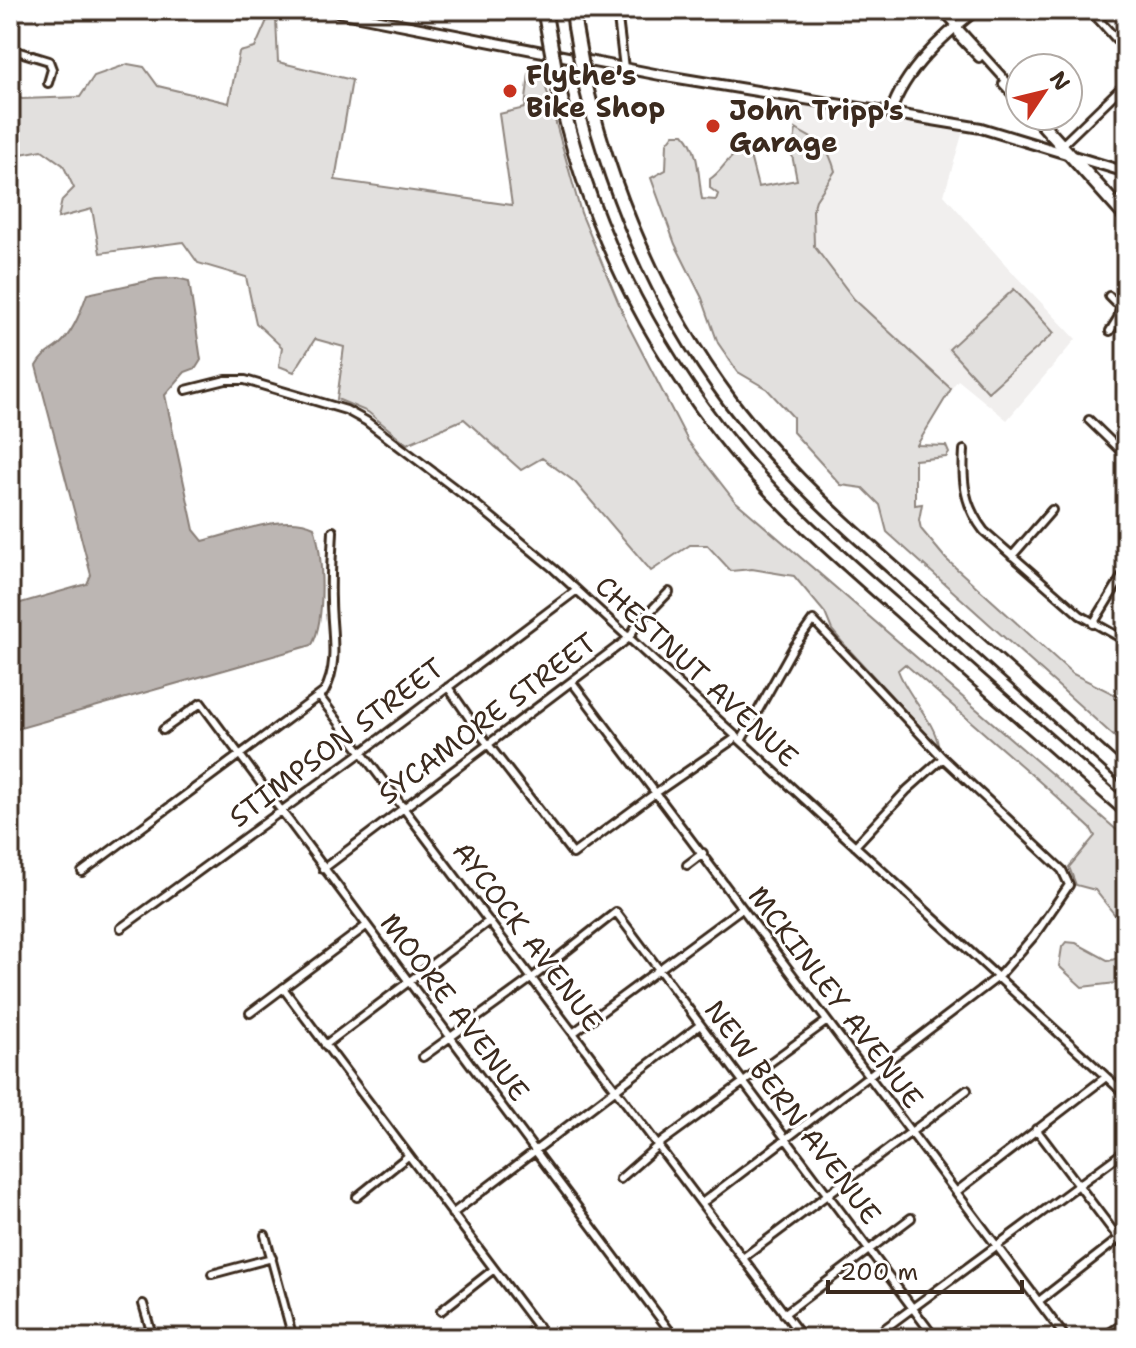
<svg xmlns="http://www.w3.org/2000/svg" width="1136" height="1348" font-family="'Shantell Sans',sans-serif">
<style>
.built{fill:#f1efee}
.green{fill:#e2e0de;stroke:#8e857e;stroke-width:2}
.water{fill:#bcb6b3;stroke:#887e77;stroke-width:2}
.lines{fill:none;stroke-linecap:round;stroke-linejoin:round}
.minor-casing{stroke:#3b2a1e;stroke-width:12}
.tertiary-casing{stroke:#3b2a1e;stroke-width:14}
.motorway-casing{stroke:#3b2a1e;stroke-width:18}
.minor{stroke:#fff;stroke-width:6}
.tertiary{stroke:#fff;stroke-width:8}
.motorway{stroke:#fff;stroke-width:12}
.motorway-bridge-casing{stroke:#3b2a1e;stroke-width:18;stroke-linecap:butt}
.motorway-bridge{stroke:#fff;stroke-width:12}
.poi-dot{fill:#c8321e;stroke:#fff;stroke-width:3}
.labels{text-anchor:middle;stroke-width:6;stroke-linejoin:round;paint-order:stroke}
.poi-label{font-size:28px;font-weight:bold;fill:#3b2a1e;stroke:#fff;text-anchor:start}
.street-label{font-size:28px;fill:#3b2a1e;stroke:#fff}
</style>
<rect width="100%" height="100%" fill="#fff"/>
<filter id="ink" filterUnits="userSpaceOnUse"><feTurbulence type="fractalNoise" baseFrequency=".0125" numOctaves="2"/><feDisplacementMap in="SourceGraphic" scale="16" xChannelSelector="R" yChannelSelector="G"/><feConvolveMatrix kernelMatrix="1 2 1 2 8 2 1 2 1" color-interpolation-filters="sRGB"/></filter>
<g filter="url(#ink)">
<!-- built -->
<path class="built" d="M 790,99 L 964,128 L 944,195 L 1012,272 L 1076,339 L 1007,420 L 958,380 L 951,389 L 929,370 L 854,299 L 814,246 L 813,210 L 830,175 L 822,143 L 796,129 Z"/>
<!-- green -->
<path class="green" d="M 268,18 L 276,19 L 278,62 L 352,80 L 335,180 L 512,205 L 499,114 L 525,108 L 529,74 L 541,70 L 581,213 L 627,323 L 688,441 L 734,500 L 1126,838 L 1126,929 L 1095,890 L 1076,885 L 1069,867 L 1095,836 L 1091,829 L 1048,789 L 905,664 L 898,670 C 907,696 935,721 938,745 L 931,739 L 842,642 L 832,630 L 825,613 L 794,576 L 752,569 L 731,571 L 707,545 L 690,545 L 651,571 L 575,482 L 542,458 L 521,470 L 464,419 L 407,444 L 368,412 L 337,399 L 344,347 L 315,339 L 294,372 L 279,366 L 282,347 L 256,323 L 246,277 L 198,263 L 183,242 L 100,253 L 92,209 L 58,218 L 62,200 L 74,188 L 63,165 L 42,150 L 10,156 L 10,139 L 16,127 L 10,124 L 10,94 L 22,99 L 80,97 L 94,76 L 128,64 L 144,67 L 158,86 L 229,103 L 239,52 L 255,48 Z
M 796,129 C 821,145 826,140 835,171 L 816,200 L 813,210 L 814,246 L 854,299 L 951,389 L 917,445 L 946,446 L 949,453 L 946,457 L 915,460 L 915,505 L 922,504 L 919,520 L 921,529 L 946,559 L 1073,674 L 1126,700 L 1126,747 L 887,532 L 880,505 L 863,488 L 841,485 L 793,432 L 793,417 L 767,389 L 738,372 L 718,343 L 702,298 L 675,244 L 651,178 L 666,170 L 667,143 L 674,134 L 684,134 C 700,151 698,177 702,199 L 716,200 L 718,194 L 710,188 L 710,179 C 726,169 727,151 749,152 L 758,187 L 797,180 L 792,155 Z
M 1014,289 L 1054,333 L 988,392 L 949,349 Z
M 1126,939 L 1126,987 L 1116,983 L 1082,987 L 1059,966 L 1062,947 L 1066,942 L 1076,943 L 1109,961 L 1118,958 Z"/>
<!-- water -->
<path class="water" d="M 177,278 L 189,281 L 201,360 L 196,368 L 185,372 L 165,395 L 194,530 L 203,541 C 233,534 286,512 314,527 C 323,555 326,618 312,645 L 10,731 L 10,606 L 87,584 L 91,575 L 36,366 C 45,350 54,352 64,340 C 75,327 81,311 87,294 L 156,279 Z"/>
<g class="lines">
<defs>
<path id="minor" d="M 617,10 L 624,68
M 942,10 L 1020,96
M 1090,10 L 1126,50
M 957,29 L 959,37 L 979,58
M 10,49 L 49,61 L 52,69 L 48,83
M 1003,84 L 1020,103
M 1032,116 L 1126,221
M 1038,116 L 1126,213
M 1063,144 L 1126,83
M 1109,296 L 1116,303 L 1126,301
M 1110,331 L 1118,318 L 1121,303
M 186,390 L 226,380 L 245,380 L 346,410 L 366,421 L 478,506 L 554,569 L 1126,1095
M 1089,420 L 1126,456
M 964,450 C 962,482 964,505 984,531 L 1080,615 L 1126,641
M 1012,556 L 1052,510
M 1093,624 L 1126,570
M 572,682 L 1066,1338
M 448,687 L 484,739 L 573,854 L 657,792 L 737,737
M 319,696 L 803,1338
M 163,730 L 201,703 L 675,1338
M 855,846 L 907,790 L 943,758
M 687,865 L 703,853
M 323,869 L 629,638 L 636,626 L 669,592
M 82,872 L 324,692 C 340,664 331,630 331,600 C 330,577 332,554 333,531
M 121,928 L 362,752 L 577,590
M 283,988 L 546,1338
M 250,1013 L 366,926
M 573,1033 L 742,908
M 325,1045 L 489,921
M 423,1057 L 532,978 L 616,912 L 935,1338
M 1036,1129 L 1126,1248
M 620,1179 L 663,1141 L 827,1021
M 956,1192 L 1106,1077
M 357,1197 L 408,1156
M 702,1203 L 998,977 L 1034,936 L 1069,885 L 1062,870 L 943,758 L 813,620 L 793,648 L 741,741
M 452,1214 L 700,1025
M 265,1235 L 293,1338
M 743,1258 L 967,1090
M 212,1274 L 272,1258
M 1039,1301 L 1126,1233
M 143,1304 L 153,1338
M 441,1311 L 494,1269
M 784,1314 L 911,1218
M 523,1338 L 538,1326
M 872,1338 L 1126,1150
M 1102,1338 L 1126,1322"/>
<path id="tertiary" d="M 328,10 L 660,75 L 981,128 L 1126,172
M 891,112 C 904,71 943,36 976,10"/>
<path id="motorway" d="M 573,10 L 575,27
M 557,80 C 584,215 647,343 734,449 C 784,510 844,561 903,613 C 978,679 1052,744 1126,810
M 585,83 C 613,197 659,306 730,401 C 784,472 851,531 918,590 C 987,652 1057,715 1126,777"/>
</defs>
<!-- minor casing -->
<use href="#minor" class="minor-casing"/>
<!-- tertiary casing -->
<use href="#tertiary" class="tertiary-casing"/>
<!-- motorway casing -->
<use href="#motorway" class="motorway-casing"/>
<!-- minor -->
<use href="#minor" class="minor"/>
<!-- tertiary -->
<use href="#tertiary" class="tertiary"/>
<!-- motorway -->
<use href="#motorway" class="motorway"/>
<defs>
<path id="motorway-bridge" d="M 545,14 L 557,80
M 575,27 L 585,83"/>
</defs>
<!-- motorway-bridge casing -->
<use href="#motorway-bridge" class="motorway-bridge-casing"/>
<!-- motorway-bridge -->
<use href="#motorway-bridge" class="motorway-bridge"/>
</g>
</g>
<!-- markers -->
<g class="poi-dot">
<circle cx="510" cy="91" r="8"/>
<circle cx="713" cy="126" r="8"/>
</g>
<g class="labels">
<!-- poi labels -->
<g class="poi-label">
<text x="526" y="85">Flythe's<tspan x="526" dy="32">Bike Shop</tspan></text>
<text x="729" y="120">John Tripp's<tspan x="729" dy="32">Garage</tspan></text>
</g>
<!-- street labels -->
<g class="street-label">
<text transform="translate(697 671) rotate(43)" y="10">CHESTNUT AVENUE</text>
<text transform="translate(487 718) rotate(-37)" y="10">SYCAMORE STREET</text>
<text transform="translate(336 742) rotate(-37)" y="10">STIMPSON STREET</text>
<text transform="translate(528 936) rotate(53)" y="10">AYCOCK AVENUE</text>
<text transform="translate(836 997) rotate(53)" y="10">MCKINLEY AVENUE</text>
<text transform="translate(455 1007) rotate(53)" y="10">MOORE AVENUE</text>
<text transform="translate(793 1112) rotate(53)" y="10">NEW BERN AVENUE</text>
</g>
</g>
<!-- margin -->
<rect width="1136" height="1348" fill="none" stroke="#fff" stroke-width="40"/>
<rect x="20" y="20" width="1096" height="1308" fill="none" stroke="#3b2a1e" stroke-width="3" filter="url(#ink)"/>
<!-- north arrow -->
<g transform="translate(1044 92) rotate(55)"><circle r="38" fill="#ffffff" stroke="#b1aaa5" stroke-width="2"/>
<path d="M0-6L14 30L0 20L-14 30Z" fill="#c8321e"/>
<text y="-12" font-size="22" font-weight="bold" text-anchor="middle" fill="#3b2a1e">N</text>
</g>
<!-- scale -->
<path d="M828 1280v12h194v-12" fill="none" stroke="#3b2a1e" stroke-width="4"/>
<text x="840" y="1280" font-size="24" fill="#3b2a1e" stroke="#ffffff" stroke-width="6" paint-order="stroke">200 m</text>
</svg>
